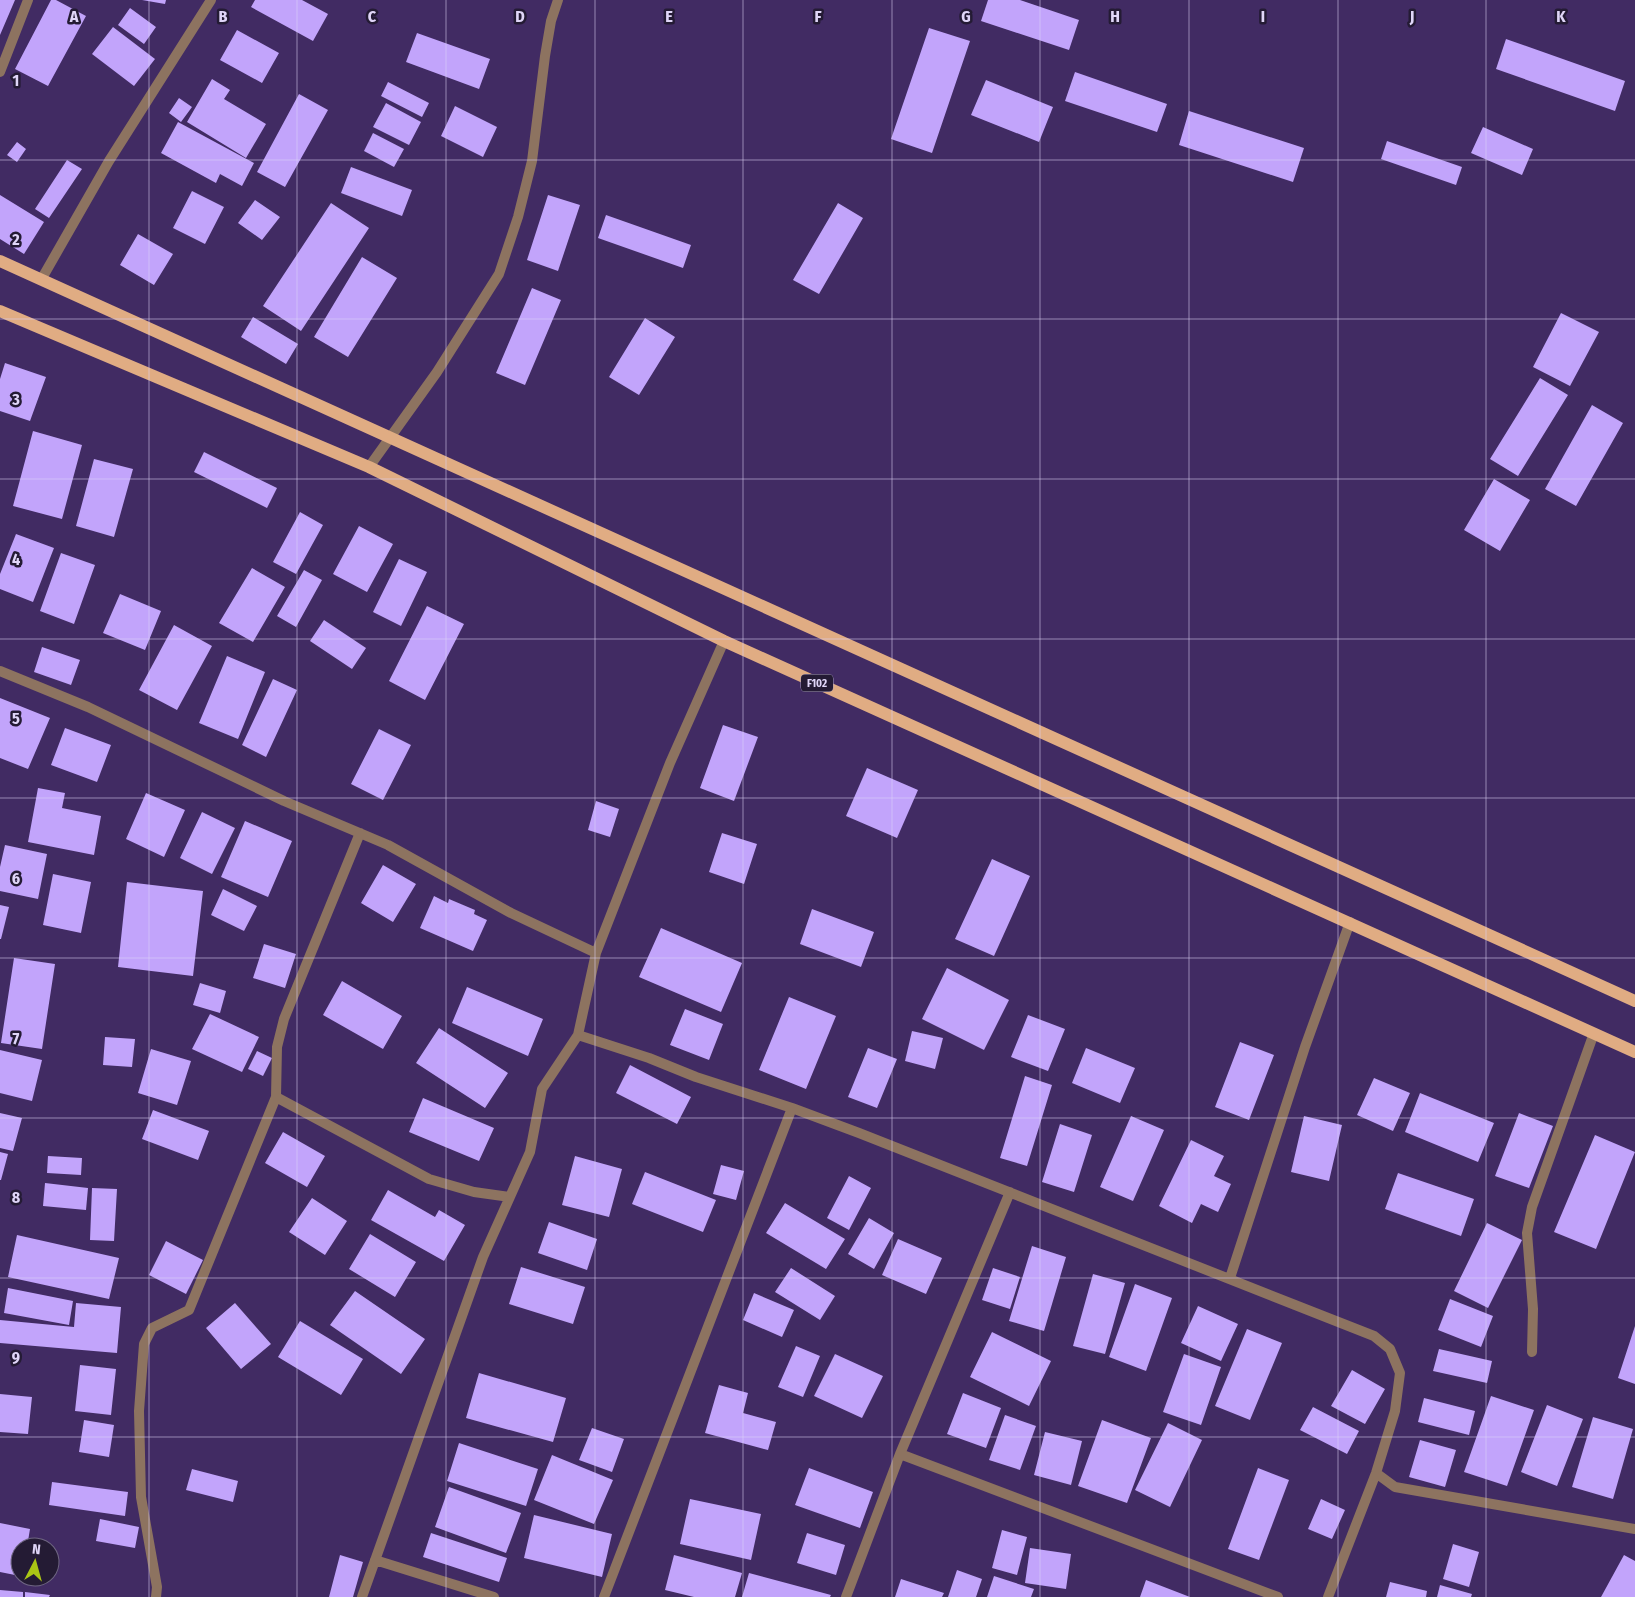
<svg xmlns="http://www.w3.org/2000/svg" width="1635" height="1597" font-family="'Fira Sans Condensed',sans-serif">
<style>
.building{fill:#c2a4fb}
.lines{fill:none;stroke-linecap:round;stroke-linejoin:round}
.street{stroke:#8d7360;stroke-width:10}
.primary{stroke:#e0ac83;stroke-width:12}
.grid{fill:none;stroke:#e0d6f8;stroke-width:1;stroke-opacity:0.55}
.labels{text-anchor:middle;stroke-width:5;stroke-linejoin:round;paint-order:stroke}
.shield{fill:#241b34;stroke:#a89ebd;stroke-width:1}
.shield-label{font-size:11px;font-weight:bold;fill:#e0d6f8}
.grid-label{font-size:16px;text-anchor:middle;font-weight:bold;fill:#e0d6f8;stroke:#241b34;stroke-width:5;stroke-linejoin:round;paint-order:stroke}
</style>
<rect width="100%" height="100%" fill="#412b63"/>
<!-- building -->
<path class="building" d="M 0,0 L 15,0 L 0,35 Z
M 51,0 L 56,0 L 86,16 L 48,86 L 15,69 Z
M 142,0 L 166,0 L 165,4 Z
M 255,0 L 302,0 L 328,14 L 313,41 L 251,7 Z
M 988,0 L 1020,0 L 1079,20 L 1069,50 L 981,21 Z
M 130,8 L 156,27 L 144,44 L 118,25 Z
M 113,27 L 155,59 L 134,86 L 92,54 Z
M 929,28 L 970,41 L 932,153 L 891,139 Z
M 237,30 L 279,53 L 262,83 L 220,60 Z
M 417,33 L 490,59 L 479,89 L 406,62 Z
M 1506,39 L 1625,81 L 1615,111 L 1496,69 Z
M 1075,72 L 1167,104 L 1157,132 L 1065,101 Z
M 212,79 L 230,90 L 224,99 L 266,124 L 246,158 L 187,122 Z
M 986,80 L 1053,107 L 1039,142 L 971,115 Z
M 388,82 L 429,103 L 422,117 L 381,96 Z
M 299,94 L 328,110 L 285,187 L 257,172 Z
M 179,98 L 192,107 L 181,122 L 169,113 Z
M 386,103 L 421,122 L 409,145 L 373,127 Z
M 455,106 L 497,127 L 483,157 L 441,136 Z
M 1189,111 L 1304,148 L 1293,182 L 1179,145 Z
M 178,122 L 254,163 L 242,186 L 220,174 L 216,183 L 161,153 Z
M 1483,127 L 1533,149 L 1522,175 L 1471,153 Z
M 373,133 L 404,149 L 394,167 L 364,151 Z
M 1387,141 L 1462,167 L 1456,185 L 1381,159 Z
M 17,142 L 26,149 L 17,162 L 7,155 Z
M 67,160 L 82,169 L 49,218 L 35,209 Z
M 351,167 L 412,190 L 402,216 L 341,193 Z
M 192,191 L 224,207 L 205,244 L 173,228 Z
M 0,195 L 44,222 L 24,254 L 0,239 Z
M 548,195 L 580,205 L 558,271 L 527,260 Z
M 255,200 L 280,217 L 262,240 L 238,223 Z
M 331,203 L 369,228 L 301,331 L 263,306 Z
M 838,203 L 863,218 L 819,294 L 793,280 Z
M 606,215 L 691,245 L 683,268 L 598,238 Z
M 138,234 L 173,254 L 154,285 L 120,265 Z
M 362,257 L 397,278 L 348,357 L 314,337 Z
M 532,288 L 561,300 L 525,385 L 496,373 Z
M 1561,313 L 1599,332 L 1570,386 L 1533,367 Z
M 253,317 L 298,344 L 286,364 L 241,337 Z
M 645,318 L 675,337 L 639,395 L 609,377 Z
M 5,363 L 46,377 L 30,421 L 0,411 L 0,379 Z
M 1540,378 L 1568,395 L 1518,476 L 1490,459 Z
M 1592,405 L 1623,423 L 1576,506 L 1545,489 Z
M 33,431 L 82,445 L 62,519 L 13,506 Z
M 204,452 L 277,488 L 267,508 L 194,472 Z
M 94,459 L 133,469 L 114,537 L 76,526 Z
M 1494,479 L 1530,500 L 1500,551 L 1464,530 Z
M 300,512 L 323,525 L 296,574 L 273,562 Z
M 359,526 L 393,544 L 367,592 L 333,574 Z
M 16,534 L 54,548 L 33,602 L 0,589 L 0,574 Z
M 61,553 L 95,565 L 74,624 L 40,611 Z
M 399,559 L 427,572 L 401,626 L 373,612 Z
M 252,568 L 285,587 L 253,642 L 219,623 Z
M 304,570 L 322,580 L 296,627 L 277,616 Z
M 120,594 L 161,611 L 145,650 L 103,633 Z
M 427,606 L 464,624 L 425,700 L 389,681 Z
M 324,620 L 366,648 L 352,669 L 310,641 Z
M 174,625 L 212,646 L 177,710 L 139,690 Z
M 42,647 L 80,660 L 71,685 L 34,672 Z
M 227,656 L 265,672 L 238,739 L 199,723 Z
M 273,679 L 297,690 L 266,757 L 242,745 Z
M 0,698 L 50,718 L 28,769 L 0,758 Z
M 723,725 L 758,737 L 734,801 L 700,788 Z
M 65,728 L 111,745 L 97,782 L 51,765 Z
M 379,729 L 411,745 L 383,800 L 351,784 Z
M 867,768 L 918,790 L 897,838 L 846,816 Z
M 38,788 L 65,793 L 62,808 L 101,816 L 94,855 L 28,842 Z
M 146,793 L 185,810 L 164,857 L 126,839 Z
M 596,801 L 619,809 L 610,837 L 588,830 Z
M 202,812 L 235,828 L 212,874 L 180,858 Z
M 245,821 L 292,841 L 268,897 L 221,877 Z
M 722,833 L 757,844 L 744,884 L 709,872 Z
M 5,845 L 47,854 L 38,899 L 0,891 L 0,867 Z
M 992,859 L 1030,876 L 994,956 L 955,939 Z
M 383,865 L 416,884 L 393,922 L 361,903 Z
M 53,874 L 91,882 L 81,933 L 43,925 Z
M 127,882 L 203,891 L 193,976 L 118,967 Z
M 223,889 L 257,906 L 244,931 L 211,915 Z
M 434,896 L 448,903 L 449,899 L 475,910 L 474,914 L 487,920 L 473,951 L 420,928 Z
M 0,905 L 9,907 L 1,939 L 0,939 Z
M 812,909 L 874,932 L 861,967 L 800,944 Z
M 661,928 L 742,963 L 721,1012 L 639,977 Z
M 264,944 L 296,954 L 285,988 L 253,978 Z
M 14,958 L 55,964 L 42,1049 L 1,1043 Z
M 947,968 L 1009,1000 L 984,1050 L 922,1019 Z
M 342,981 L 402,1016 L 383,1049 L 323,1015 Z
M 200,983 L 226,991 L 220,1013 L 193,1005 Z
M 467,987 L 543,1019 L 528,1056 L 452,1023 Z
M 789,997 L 836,1016 L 806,1089 L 759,1070 Z
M 685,1009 L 723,1024 L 709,1060 L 670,1045 Z
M 210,1014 L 259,1037 L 242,1072 L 192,1049 Z
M 1028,1015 L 1065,1029 L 1048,1071 L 1011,1057 Z
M 439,1028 L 508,1073 L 485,1108 L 416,1063 Z
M 912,1031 L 943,1038 L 935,1069 L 905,1061 Z
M 105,1037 L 135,1039 L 132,1067 L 103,1065 Z
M 1240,1042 L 1274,1055 L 1249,1120 L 1215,1107 Z
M 868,1048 L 897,1059 L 877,1108 L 848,1097 Z
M 1086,1048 L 1135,1068 L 1120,1103 L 1072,1083 Z
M 151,1049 L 191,1061 L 177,1105 L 138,1093 Z
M 0,1050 L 42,1060 L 32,1101 L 0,1093 Z
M 257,1051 L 272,1058 L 263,1076 L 248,1069 Z
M 630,1065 L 691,1097 L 677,1124 L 616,1093 Z
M 1025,1076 L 1052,1085 L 1027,1166 L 1000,1158 Z
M 1374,1078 L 1410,1093 L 1393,1131 L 1357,1115 Z
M 1420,1093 L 1494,1123 L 1478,1162 L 1405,1132 Z
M 423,1098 L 494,1128 L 479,1161 L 409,1132 Z
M 153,1110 L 209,1131 L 198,1160 L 142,1139 Z
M 0,1113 L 22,1118 L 13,1151 L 0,1148 Z
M 1519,1113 L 1553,1126 L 1529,1188 L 1495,1176 Z
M 1131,1116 L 1164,1130 L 1133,1201 L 1100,1187 Z
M 1304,1116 L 1342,1125 L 1329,1181 L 1291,1172 Z
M 1060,1124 L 1092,1135 L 1074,1192 L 1042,1182 Z
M 283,1132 L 325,1156 L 307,1187 L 265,1163 Z
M 1595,1135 L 1635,1152 L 1596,1249 L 1554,1232 Z
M 1191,1140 L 1224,1156 L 1214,1176 L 1231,1184 L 1218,1212 L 1201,1204 L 1192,1223 L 1159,1206 Z
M 0,1152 L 8,1154 L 1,1180 L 0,1180 Z
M 48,1156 L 82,1158 L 81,1175 L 47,1173 Z
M 575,1156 L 622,1169 L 609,1217 L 562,1205 Z
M 721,1165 L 744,1171 L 736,1200 L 713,1194 Z
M 645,1172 L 716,1200 L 703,1232 L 632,1204 Z
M 1398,1173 L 1474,1199 L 1461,1236 L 1385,1209 Z
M 849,1176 L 871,1188 L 849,1230 L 827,1218 Z
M 45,1183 L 88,1188 L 86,1210 L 43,1206 Z
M 92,1188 L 117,1189 L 114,1241 L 90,1240 Z
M 388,1190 L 435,1217 L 439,1210 L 465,1225 L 444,1261 L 371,1220 Z
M 312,1198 L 347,1221 L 325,1255 L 289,1232 Z
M 785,1203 L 845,1239 L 826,1269 L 766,1233 Z
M 869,1218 L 894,1233 L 874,1269 L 848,1254 Z
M 549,1222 L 597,1239 L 587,1270 L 538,1253 Z
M 1487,1223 L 1522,1240 L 1488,1308 L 1454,1291 Z
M 370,1234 L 416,1262 L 395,1297 L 349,1269 Z
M 17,1235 L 119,1258 L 109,1299 L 8,1277 Z
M 898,1239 L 942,1258 L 926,1294 L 882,1275 Z
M 166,1241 L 203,1260 L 186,1294 L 149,1275 Z
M 1032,1246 L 1066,1257 L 1044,1331 L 1009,1321 Z
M 521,1267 L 585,1287 L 573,1324 L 509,1304 Z
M 791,1268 L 835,1296 L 820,1320 L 775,1292 Z
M 993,1268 L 1020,1277 L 1010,1309 L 982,1300 Z
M 1093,1274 L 1125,1283 L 1105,1354 L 1073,1346 Z
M 1135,1284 L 1172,1298 L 1146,1371 L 1109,1357 Z
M 8,1288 L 73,1301 L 69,1325 L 4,1313 Z
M 355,1291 L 425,1339 L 401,1374 L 330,1325 Z
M 754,1293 L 794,1310 L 782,1337 L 743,1320 Z
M 1450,1299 L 1493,1316 L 1481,1347 L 1438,1330 Z
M 76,1303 L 121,1307 L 117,1353 L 0,1343 L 0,1320 L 74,1327 Z
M 235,1303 L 271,1344 L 241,1369 L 206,1328 Z
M 1198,1306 L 1238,1324 L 1221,1361 L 1181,1343 Z
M 300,1321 L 363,1359 L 341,1395 L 278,1357 Z
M 1635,1326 L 1635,1384 L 1618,1378 Z
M 1247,1329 L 1282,1343 L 1250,1420 L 1215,1406 Z
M 992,1332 L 1051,1361 L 1029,1406 L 970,1377 Z
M 796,1346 L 820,1356 L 803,1397 L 778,1387 Z
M 1439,1349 L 1492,1361 L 1487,1383 L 1433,1371 Z
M 835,1354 L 883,1376 L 862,1418 L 814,1396 Z
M 1184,1354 L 1221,1367 L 1201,1425 L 1163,1412 Z
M 80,1365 L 116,1369 L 111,1415 L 75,1411 Z
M 1352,1370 L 1385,1389 L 1365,1424 L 1331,1406 Z
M 479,1373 L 566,1398 L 553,1442 L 466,1418 Z
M 719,1385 L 748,1393 L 743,1413 L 776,1422 L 768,1450 L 705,1433 Z
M 963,1393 L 1001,1408 L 986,1448 L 947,1434 Z
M 0,1394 L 32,1397 L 28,1434 L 0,1432 Z
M 1491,1396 L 1534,1410 L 1507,1486 L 1464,1472 Z
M 1424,1398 L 1475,1411 L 1469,1435 L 1418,1422 Z
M 1547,1405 L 1583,1419 L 1557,1486 L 1521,1472 Z
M 1313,1407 L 1359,1431 L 1347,1454 L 1300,1430 Z
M 1005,1415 L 1036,1426 L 1020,1470 L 989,1460 Z
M 1593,1417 L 1633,1429 L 1613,1499 L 1572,1487 Z
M 84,1420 L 114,1425 L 109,1457 L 79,1452 Z
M 1102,1420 L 1151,1438 L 1127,1503 L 1078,1486 Z
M 1168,1423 L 1202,1440 L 1170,1507 L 1135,1490 Z
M 592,1428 L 624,1439 L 612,1472 L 579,1460 Z
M 1045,1432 L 1082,1441 L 1071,1485 L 1034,1475 Z
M 1420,1440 L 1456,1450 L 1445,1487 L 1409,1477 Z
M 459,1443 L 538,1469 L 526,1506 L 447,1481 Z
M 552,1455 L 613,1480 L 594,1524 L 534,1500 Z
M 809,1468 L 873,1492 L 860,1528 L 795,1505 Z
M 1258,1468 L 1289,1480 L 1259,1560 L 1228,1549 Z
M 192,1469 L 238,1481 L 233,1502 L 186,1490 Z
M 52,1482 L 128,1492 L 125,1516 L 49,1505 Z
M 449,1487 L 521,1513 L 506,1553 L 435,1527 Z
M 690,1499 L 761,1514 L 751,1560 L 680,1544 Z
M 1321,1499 L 1345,1510 L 1332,1539 L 1308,1529 Z
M 534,1515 L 612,1534 L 602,1577 L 524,1558 Z
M 100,1519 L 139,1527 L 135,1548 L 96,1541 Z
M 0,1523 L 30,1529 L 27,1547 L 20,1547 L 20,1576 L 0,1572 Z
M 1002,1530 L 1027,1537 L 1017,1575 L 992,1568 Z
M 431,1533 L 507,1558 L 499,1582 L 423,1557 Z
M 807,1533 L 845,1545 L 836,1575 L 797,1563 Z
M 1453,1544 L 1479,1552 L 1469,1587 L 1443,1579 Z
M 1030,1548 L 1071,1554 L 1066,1589 L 1025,1583 Z
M 340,1555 L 363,1562 L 353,1597 L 329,1597 Z
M 674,1555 L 742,1573 L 735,1597 L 694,1597 L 665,1590 Z
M 1624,1555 L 1635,1561 L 1635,1597 L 1601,1597 Z
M 957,1570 L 982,1579 L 976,1597 L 948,1597 Z
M 749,1573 L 831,1595 L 830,1597 L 742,1597 Z
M 994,1576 L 1034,1589 L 1031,1597 L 987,1597 Z
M 901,1579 L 944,1593 L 942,1597 L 895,1597 Z
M 1146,1580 L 1190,1597 L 1140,1597 Z
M 1390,1582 L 1427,1591 L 1426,1597 L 1386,1597 Z
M 1440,1585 L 1472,1594 L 1471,1597 L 1437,1597 Z
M 0,1590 L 23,1592 L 23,1597 L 0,1597 Z
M 25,1592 L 50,1595 L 49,1597 L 25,1597 Z"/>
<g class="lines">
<!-- street -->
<path class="street" d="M 0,72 L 28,0
M 41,280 L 109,161 L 211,0
M 369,467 L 437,372 L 499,274 L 518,217 L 532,161 L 545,56 L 551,21 L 558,0
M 0,671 L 88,707 L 284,801 L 388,845 L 511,913 L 596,953
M 578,1035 L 649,1058 L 696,1077 L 792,1108 L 859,1133 L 1374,1336 L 1390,1349 L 1400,1373 L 1395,1411 L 1376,1473 L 1328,1597
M 276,1097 L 429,1179 L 474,1192 L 510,1197
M 1230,1278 L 1305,1047 L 1350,922
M 1532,1352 L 1533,1309 L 1527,1233 L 1532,1207 L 1594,1033
M 900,1454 L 1278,1597
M 1376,1473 L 1395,1487 L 1635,1529
M 375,1560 L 494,1597
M 156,1597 L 157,1587 L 141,1497 L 139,1411 L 144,1344 L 152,1328 L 189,1310 L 276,1097 L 277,1047 L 284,1019 L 360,833
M 362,1597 L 483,1257 L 530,1152 L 542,1089 L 578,1035 L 596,953 L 670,763 L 724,641
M 604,1597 L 792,1108
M 846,1597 L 900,1454 L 1010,1192"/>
<!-- primary -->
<path class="primary" d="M 0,261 L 1635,1001
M 0,311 L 369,467 L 724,641 L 1635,1052"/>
</g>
<!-- grid -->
<path class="grid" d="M 149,0 L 149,1597M 297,0 L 297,1597M 446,0 L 446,1597M 595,0 L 595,1597M 743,0 L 743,1597M 892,0 L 892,1597M 1040,0 L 1040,1597M 1189,0 L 1189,1597M 1338,0 L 1338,1597M 1486,0 L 1486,1597M 0,160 L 1635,160M 0,319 L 1635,319M 0,479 L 1635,479M 0,639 L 1635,639M 0,798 L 1635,798M 0,958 L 1635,958M 0,1118 L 1635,1118M 0,1278 L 1635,1278M 0,1437 L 1635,1437"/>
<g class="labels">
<!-- shield labels -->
<rect class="shield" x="801" y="674.5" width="32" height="17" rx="4"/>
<g class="shield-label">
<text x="817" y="687">F102</text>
</g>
</g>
<g class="grid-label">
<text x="74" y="22">A</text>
<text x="223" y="22">B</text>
<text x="372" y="22">C</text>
<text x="520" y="22">D</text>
<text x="669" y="22">E</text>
<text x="818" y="22">F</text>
<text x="966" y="22">G</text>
<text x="1115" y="22">H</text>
<text x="1263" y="22">I</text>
<text x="1412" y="22">J</text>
<text x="1561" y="22">K</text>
<text x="16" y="86">1</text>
<text x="16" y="245">2</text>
<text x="16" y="405">3</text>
<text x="16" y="565">4</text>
<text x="16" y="724">5</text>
<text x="16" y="884">6</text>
<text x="16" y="1044">7</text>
<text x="16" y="1203">8</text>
<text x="16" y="1363">9</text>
</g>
<!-- north arrow -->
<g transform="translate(35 1562) rotate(6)"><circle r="24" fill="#241b34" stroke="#6f6682"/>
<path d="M0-4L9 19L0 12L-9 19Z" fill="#abc615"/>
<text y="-8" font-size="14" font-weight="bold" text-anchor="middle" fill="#e0d6f8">N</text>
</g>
</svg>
